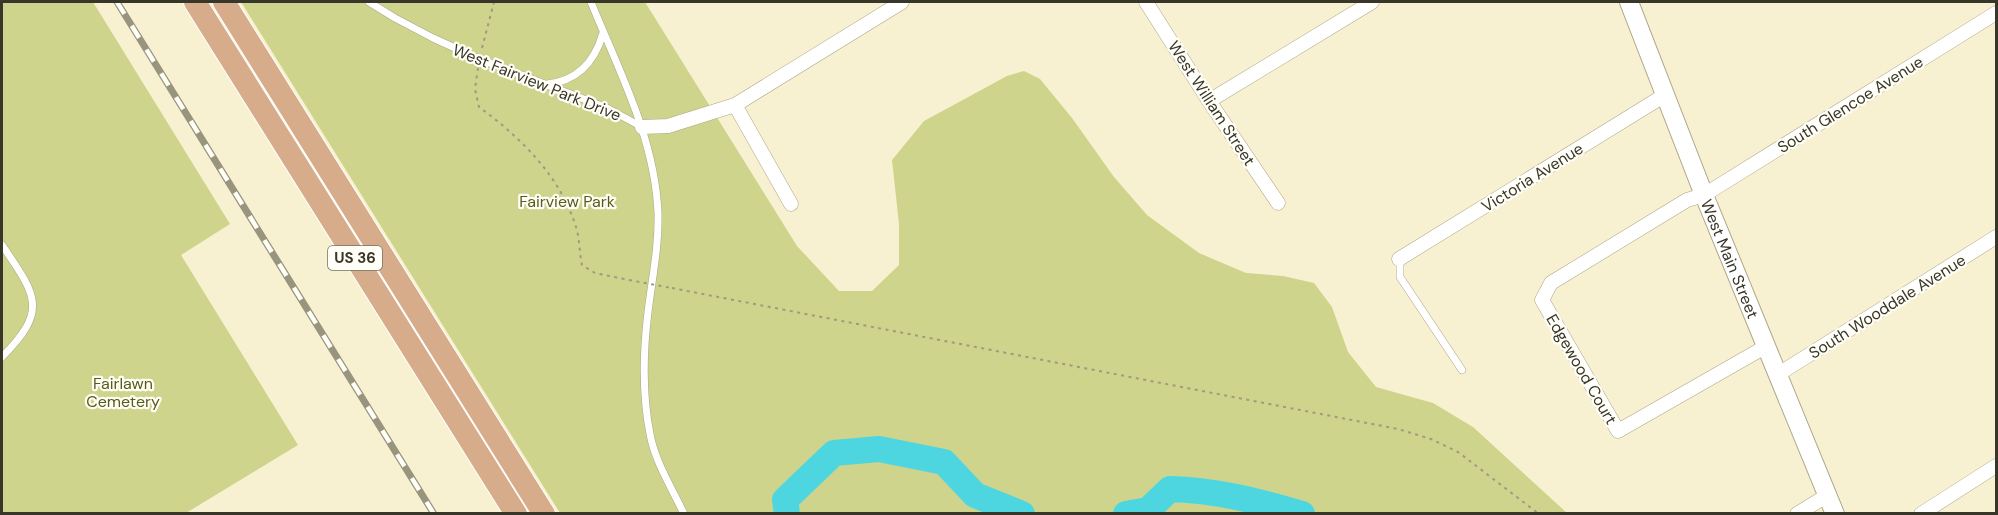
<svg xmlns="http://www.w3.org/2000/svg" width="1998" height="515" font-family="'DM Sans',sans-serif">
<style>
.green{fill:#ced48b}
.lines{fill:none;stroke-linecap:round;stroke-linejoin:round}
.river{stroke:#4ed6e0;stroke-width:26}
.service-casing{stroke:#ada688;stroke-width:8}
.minor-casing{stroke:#ada688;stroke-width:15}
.tertiary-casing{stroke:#ada688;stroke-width:20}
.primary-casing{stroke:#fff;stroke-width:24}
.path{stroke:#9f9a83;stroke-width:2;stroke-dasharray:3 4.5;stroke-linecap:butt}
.service{stroke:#fff;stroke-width:7}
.minor{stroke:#fff;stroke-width:14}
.tertiary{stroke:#fff;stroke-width:18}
.primary{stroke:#d7ac8a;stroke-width:22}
.rail-casing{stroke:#99947d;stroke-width:7}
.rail{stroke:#fffef7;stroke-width:4.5;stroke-dasharray:14;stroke-linecap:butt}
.path-bridge{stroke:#9f9a83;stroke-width:2;stroke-dasharray:3 4.5;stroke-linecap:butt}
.labels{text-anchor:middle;stroke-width:4.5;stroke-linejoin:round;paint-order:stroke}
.shield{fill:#fffef7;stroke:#747167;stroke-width:1.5}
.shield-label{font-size:15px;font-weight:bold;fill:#383529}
.street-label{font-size:16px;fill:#383529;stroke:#fffef7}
.park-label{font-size:16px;fill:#585c19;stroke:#fffef7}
</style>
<rect width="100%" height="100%" fill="#f8f1d1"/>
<!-- green -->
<path class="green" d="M 2,2 L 93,2 L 230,224 L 181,255 L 298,445 L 186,513 L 2,513 Z
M 241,2 L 645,2 L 797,246 L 839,291 L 872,291 L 899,265 L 899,224 L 892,160 L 924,121 L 1007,76 L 1024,71 L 1040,79 L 1072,118 L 1114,177 L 1147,215 L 1199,253 L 1246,273 L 1283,276 L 1314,283 L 1332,307 L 1348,352 L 1376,387 L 1433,403 L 1473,427 L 1567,513 L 560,513 Z"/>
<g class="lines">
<!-- river -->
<path class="river" d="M 787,514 L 785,500 L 834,453 L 879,449 L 944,462 L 975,495 L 1022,514
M 1126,514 L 1148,510 L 1170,489 C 1215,490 1258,501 1302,514"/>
<defs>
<path id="service" d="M 369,2 L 395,18 L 433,38 L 479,59 L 607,108 L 642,127
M 591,2 C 618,69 655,138 658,213 C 659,246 652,279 648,312 C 643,353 642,394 650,434 C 655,462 672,488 684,514
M 547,84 C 578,81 595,61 603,33
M 2,245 C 36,295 49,310 2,357
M 1400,259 L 1400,277 L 1462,370"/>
<path id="minor" d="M 1146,2 L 1209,101 L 1278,203
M 1209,101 L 1372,2
M 735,105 L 791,204
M 642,127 L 668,126 L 735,105 L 902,2
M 1399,259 L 1665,95
M 1765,347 L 1618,431 L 1542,300 L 1551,283 L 1687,200 L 1704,195 L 1996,13
M 1777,375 L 1996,237
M 1797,514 L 1828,495
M 1921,514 L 1996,466"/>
<g id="tertiary">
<path id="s1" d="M 1629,2 L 1704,195 L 1835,514"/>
</g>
<path id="primary" d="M 195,2 L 516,514
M 224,2 L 544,514"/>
</defs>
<!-- service casing -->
<use href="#service" class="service-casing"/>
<!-- minor casing -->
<use href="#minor" class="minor-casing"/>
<!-- tertiary casing -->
<use href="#tertiary" class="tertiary-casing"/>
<!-- primary casing -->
<use href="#primary" class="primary-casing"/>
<!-- path -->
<path class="path" d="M 482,48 L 494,2
M 478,68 L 475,89 L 479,107 C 520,137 559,175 575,224 C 580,237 579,252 582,265 L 595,273 L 629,280
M 672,288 L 1398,429 L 1431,439 L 1458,452 L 1539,514"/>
<!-- service -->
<use href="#service" class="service"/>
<!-- minor -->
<use href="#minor" class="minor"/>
<!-- tertiary -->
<use href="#tertiary" class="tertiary"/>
<!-- primary -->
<use href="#primary" class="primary"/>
<defs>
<path id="rail" d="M 117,2 L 434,514"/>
</defs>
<!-- rail casing -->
<use href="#rail" class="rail-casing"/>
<!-- rail -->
<use href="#rail" class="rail"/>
<!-- path-bridge -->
<path class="path-bridge" d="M 629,280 L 672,288"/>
</g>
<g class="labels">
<!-- shield labels -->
<rect class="shield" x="328" y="246" width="54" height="24" rx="4.5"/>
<g class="shield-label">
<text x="355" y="263">US 36</text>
</g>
<!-- street labels -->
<g class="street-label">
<text transform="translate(537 82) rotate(22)" y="6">West Fairview Park Drive</text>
<text transform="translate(1212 103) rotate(57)" y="6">West William Street</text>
<text transform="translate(1850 104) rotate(-32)" y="6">South Glencoe Avenue</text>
<text transform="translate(1532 177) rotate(-32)" y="6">Victoria Avenue</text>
<text dy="6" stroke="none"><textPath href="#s1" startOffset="276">West Main Street</textPath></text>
<text transform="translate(1887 306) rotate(-32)" y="6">South Wooddale Avenue</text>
<text transform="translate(1582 369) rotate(60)" y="6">Edgewood Court</text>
</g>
<!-- park labels -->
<g class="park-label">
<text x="567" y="207">Fairview Park</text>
<text x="123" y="389">Fairlawn<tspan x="123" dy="18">Cemetery</tspan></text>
</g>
</g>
<!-- border -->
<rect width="1998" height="515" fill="none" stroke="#383529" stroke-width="6"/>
</svg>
